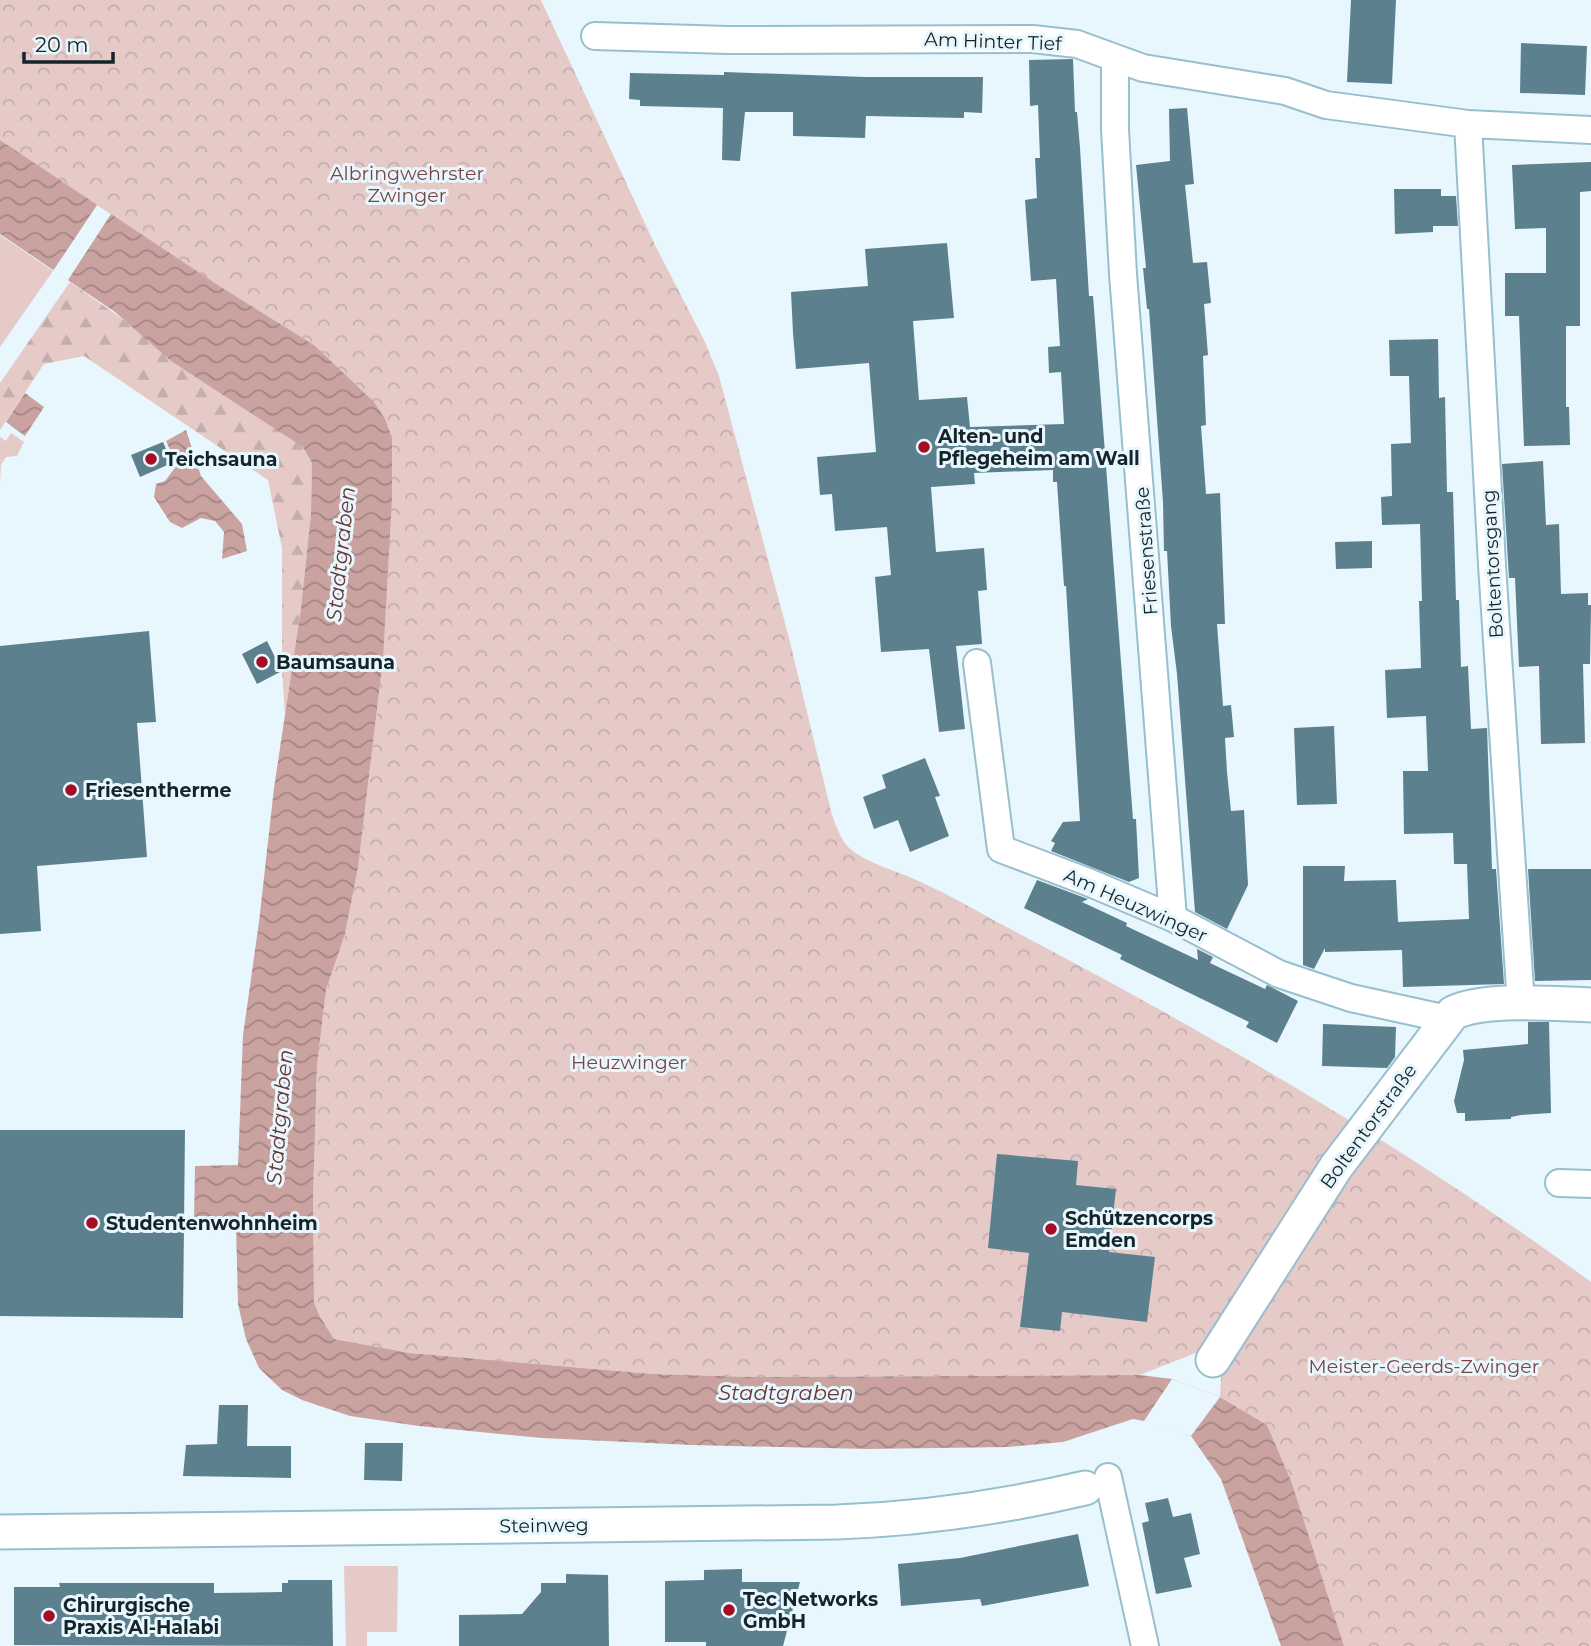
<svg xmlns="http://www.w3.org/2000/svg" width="1591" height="1646" font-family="Montserrat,sans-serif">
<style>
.grass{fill:#e5cac8}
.forest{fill:url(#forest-firs)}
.park{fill:url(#park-crowns)}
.water{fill:url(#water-waves)}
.pier{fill:#e7f7fd}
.building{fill:#5c808e}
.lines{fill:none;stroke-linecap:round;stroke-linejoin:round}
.minor-casing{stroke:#97bfcf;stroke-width:30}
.tertiary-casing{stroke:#97bfcf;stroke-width:37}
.minor{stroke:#fff;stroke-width:26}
.tertiary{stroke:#fff;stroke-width:33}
.poi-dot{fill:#a60c23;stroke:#e7f7fd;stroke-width:2.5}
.labels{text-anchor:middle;stroke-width:6;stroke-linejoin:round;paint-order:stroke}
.street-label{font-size:19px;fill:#14242a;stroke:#e7f7fd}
.park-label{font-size:19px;fill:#7b4442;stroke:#e7f7fd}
.poi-label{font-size:19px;font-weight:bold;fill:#14242a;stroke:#e7f7fd;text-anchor:start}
.water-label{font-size:21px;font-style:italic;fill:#693432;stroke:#e7f7fd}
</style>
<defs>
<pattern id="forest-firs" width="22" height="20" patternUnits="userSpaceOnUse" patternTransform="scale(1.75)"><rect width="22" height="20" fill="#e5cac8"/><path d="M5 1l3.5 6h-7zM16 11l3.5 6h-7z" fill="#c4adac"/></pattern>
<pattern id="park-crowns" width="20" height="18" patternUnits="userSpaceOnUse" patternTransform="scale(1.75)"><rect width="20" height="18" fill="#e5cac8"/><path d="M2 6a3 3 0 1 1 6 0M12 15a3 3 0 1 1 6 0" fill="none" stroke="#c4adac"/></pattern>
<pattern id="water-waves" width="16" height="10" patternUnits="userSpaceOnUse" patternTransform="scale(1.75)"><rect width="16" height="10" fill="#caa3a1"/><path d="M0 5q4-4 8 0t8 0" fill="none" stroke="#a38583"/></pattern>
</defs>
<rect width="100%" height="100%" fill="#e7f7fd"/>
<!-- grass -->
<path class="grass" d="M 0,235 L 53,271 L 0,347 Z
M 344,1566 L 398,1566 L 397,1632 L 367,1632 L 367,1646 L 346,1646 Z"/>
<!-- forest -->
<path class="forest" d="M 70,282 L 304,447 L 312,463 L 311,513 L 301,608 L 285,715 L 282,671 L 282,548 L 268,480 L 84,356 L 44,364 L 0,430 L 0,383 Z
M 11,433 L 24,442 L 17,456 L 6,457 L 1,465 L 0,482 L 0,437 L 6,441 Z"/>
<!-- park -->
<path class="park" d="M 0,0 L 541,0 L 655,245 L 705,342 L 719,376 L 789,638 L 832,815 C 837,828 841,842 853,851 C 869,864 905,874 925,884 C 949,895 972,908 995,921 C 1201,1029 1403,1144 1591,1282 L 1591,1646 L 1344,1646 L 1292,1483 L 1267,1425 L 1220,1397 L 1223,1342 L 1140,1375 L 752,1377 L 652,1374 L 410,1353 L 334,1339 L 319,1315 L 314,1302 L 313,1199 L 317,1066 L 326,990 L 345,934 L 358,868 L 383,659 L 314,345 L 221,287 L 0,140 Z"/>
<!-- water -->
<path class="water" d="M 0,140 L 221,287 L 314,345 L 374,402 L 385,419 L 392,438 L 392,498 L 383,659 L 358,868 L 345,934 L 326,990 L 317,1066 L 313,1199 L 314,1302 L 319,1315 L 334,1339 L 410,1353 L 652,1374 L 752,1377 L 1140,1375 L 1172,1379 L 1220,1397 L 1267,1425 L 1292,1483 L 1344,1646 L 1281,1646 L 1221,1479 L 1191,1436 L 1150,1422 L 1133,1419 L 1063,1442 L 1008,1447 L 867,1449 L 692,1445 L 542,1438 L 419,1426 L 350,1416 L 302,1400 L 282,1390 L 259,1368 L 246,1339 L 238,1304 L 236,1224 L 194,1221 L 195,1166 L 238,1165 L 243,1035 L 259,922 L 274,788 L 301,608 L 311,513 L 312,463 L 303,447 L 171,361 L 115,312 L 0,234 Z
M 25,393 L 44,407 L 25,436 L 6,422 Z
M 186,430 L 201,476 L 242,524 L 247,551 L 222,559 L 224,532 L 215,521 L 201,518 L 182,528 L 170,522 L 154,497 L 156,484 L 165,481 L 177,465 L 166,441 Z"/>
<!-- pier -->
<path class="pier" d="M 97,205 L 111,214 L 68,280 L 53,271 Z
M 1172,1379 L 1220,1397 L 1191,1436 L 1144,1421 Z"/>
<!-- building -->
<path class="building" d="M 1351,0 L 1396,0 L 1392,84 L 1347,82 Z
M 1521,43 L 1587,46 L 1585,95 L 1520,93 Z
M 1073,59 L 1075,112 L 1077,112 L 1080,148 L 1089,296 L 1093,296 L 1133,819 L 1136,819 L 1139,878 L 1129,882 L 1051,851 L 1055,843 L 1051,841 L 1063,822 L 1080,821 L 1066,586 L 1064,586 L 1057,482 L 1053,482 L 1053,470 L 974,473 L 975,484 L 931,487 L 936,552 L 984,548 L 987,590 L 978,591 L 982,644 L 956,646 L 965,729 L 939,732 L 929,649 L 881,652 L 875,577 L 891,575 L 887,527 L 835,531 L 832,494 L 820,495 L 817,457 L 876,452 L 869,363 L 796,369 L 793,333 L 791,292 L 868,286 L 865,249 L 947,243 L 954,318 L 913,321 L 919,400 L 967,397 L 970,427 L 1064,424 L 1061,372 L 1049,373 L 1048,347 L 1060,346 L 1056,279 L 1031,281 L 1025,200 L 1037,198 L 1035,158 L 1040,158 L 1038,105 L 1030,106 L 1029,60 Z
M 724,72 L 865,77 L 983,77 L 982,113 L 964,112 L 964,118 L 866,116 L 865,138 L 793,136 L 793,112 L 745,112 L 740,161 L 722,160 L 723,108 L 640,106 L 640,100 L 629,99 L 630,73 L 724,75 Z
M 1187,108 L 1194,184 L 1185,185 L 1193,263 L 1207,262 L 1211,303 L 1204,304 L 1208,355 L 1203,356 L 1206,425 L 1201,426 L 1206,494 L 1220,493 L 1225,624 L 1217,624 L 1223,706 L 1231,705 L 1234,737 L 1225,738 L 1227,772 L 1231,811 L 1244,810 L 1248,885 L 1227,929 L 1195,912 L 1177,674 L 1171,626 L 1167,551 L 1164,551 L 1163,502 L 1149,309 L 1147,309 L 1143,268 L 1146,268 L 1136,165 L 1170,161 L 1169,109 Z
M 1591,162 L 1591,191 L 1580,192 L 1580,326 L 1566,326 L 1566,407 L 1569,407 L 1570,445 L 1524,446 L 1519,316 L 1505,316 L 1505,273 L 1546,273 L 1546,228 L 1515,229 L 1512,165 Z
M 1394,189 L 1441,189 L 1441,196 L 1456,196 L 1458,226 L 1433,226 L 1433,232 L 1395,234 Z
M 1438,339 L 1439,398 L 1445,397 L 1447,492 L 1453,492 L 1456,600 L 1459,600 L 1461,667 L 1468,666 L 1471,729 L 1487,728 L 1492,869 L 1496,869 L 1504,984 L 1403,987 L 1402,950 L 1325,952 L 1325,948 L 1314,969 L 1303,965 L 1303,866 L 1345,866 L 1344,881 L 1396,880 L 1398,922 L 1469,919 L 1467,864 L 1454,864 L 1453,833 L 1404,834 L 1403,771 L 1428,771 L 1426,716 L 1387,718 L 1385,670 L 1421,668 L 1419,601 L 1422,601 L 1420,524 L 1382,525 L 1381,497 L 1392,496 L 1391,444 L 1411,443 L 1409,376 L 1390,376 L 1389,340 Z
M 163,442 L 172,463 L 140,477 L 131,455 Z
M 1543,461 L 1546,525 L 1559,524 L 1561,594 L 1588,593 L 1588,605 L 1591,605 L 1590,664 L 1583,664 L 1585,743 L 1541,744 L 1539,666 L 1519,667 L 1515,578 L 1509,578 L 1502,464 Z
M 1372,541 L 1372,568 L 1336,569 L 1335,542 Z
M 149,631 L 156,722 L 137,723 L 147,857 L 37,866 L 41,931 L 0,934 L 0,646 Z
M 267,641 L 282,671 L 257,684 L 242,654 Z
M 1334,726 L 1337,804 L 1297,805 L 1294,728 Z
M 925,758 L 940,796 L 935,797 L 949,836 L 910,852 L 898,820 L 874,829 L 863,797 L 886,788 L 882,775 Z
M 1528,869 L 1591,869 L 1591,980 L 1535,981 Z
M 1037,880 L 1088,899 L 1082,902 L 1127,923 L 1126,926 L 1198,960 L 1197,949 L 1213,957 L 1210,963 L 1265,989 L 1267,985 L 1298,1001 L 1277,1043 L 1246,1027 L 1249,1022 L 1120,959 L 1122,955 L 1024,908 Z
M 1528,1022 L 1549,1022 L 1551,1113 L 1521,1115 L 1511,1117 L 1511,1119 L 1465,1121 L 1465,1113 L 1457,1113 L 1454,1101 L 1464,1060 L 1463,1050 L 1528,1044 Z
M 1323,1024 L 1396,1027 L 1395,1057 L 1387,1068 L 1322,1066 Z
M 0,1130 L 185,1130 L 183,1318 L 0,1316 Z
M 997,1154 L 1078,1161 L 1076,1185 L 1116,1189 L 1109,1252 L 1155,1257 L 1147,1322 L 1062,1312 L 1060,1331 L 1020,1327 L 1029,1253 L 988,1248 Z
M 219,1405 L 248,1405 L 247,1446 L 291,1446 L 291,1478 L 183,1476 L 186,1445 L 217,1444 Z
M 365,1443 L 403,1443 L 402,1481 L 364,1480 Z
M 1168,1498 L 1173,1517 L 1191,1513 L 1200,1554 L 1184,1558 L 1192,1587 L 1156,1594 L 1142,1523 L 1149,1521 L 1145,1503 Z
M 1078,1534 L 1089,1586 L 982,1606 L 980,1599 L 901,1606 L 898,1564 L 960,1558 Z
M 742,1569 L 742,1582 L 800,1582 L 783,1646 L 706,1646 L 706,1642 L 665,1642 L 665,1581 L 704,1580 L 704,1570 Z
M 566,1574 L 608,1575 L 609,1646 L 459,1646 L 459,1615 L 522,1614 L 541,1592 L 541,1583 L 566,1583 Z
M 288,1580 L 332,1580 L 333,1646 L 14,1645 L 14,1587 L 60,1587 L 59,1583 L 214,1583 L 214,1593 L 282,1592 L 282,1583 L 288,1583 Z"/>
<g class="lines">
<defs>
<path id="minor" d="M 595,36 L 728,40 L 1033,39 L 1077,44 L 1143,68 L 1285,91 L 1326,105 L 1468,124 L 1591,130
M 1115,58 L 1115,129 L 1123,274 L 1173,918
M 1468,124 L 1492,565 L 1521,1004
M 977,663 L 1001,849 L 1088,882 L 1173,918 L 1279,974 L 1351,998 L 1447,1019
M 1559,1183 L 1591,1184
M 1108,1477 L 1145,1646"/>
<path id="tertiary" d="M 1213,1360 L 1336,1167 L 1453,1013 C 1485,997 1554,1004 1591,1005
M 0,1532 L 837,1522 C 920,1519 1004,1507 1085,1488"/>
</defs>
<!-- minor casing -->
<use href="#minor" class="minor-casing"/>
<!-- tertiary casing -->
<use href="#tertiary" class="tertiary-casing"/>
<!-- minor -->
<use href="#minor" class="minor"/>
<!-- tertiary -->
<use href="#tertiary" class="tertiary"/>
</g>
<!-- markers -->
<g class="poi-dot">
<circle cx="924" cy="447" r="7"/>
<circle cx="151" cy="459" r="7"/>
<circle cx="262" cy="662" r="7"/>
<circle cx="71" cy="790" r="7"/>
<circle cx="92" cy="1223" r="7"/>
<circle cx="1051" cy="1229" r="7"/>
<circle cx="729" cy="1610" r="7"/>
<circle cx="49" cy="1616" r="7"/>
</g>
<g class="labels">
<!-- street labels -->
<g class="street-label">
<text transform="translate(993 41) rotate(2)" y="7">Am Hinter Tief</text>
<text transform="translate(1146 551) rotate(-94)" y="7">Friesenstraße</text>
<text transform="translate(1492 564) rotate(-93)" y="7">Boltentorsgang</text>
<text transform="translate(1136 905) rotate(24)" y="7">Am Heuzwinger</text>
<text transform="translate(1368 1126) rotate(-54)" y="7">Boltentorstraße</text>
<text transform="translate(544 1525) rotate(-1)" y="7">Steinweg</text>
</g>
<!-- park labels -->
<g class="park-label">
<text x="407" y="180">Albringwehrster<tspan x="407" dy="22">Zwinger</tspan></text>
<text x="629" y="1069">Heuzwinger</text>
<text x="1424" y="1373">Meister-Geerds-Zwinger</text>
</g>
<!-- poi labels -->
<g class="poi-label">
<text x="938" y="443">Alten- und<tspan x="938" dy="22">Pflegeheim am Wall</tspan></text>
<text x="165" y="466">Teichsauna</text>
<text x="276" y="669">Baumsauna</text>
<text x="85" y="797">Friesentherme</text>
<text x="1065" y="1225">Schützencorps<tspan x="1065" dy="22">Emden</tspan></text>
<text x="106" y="1230">Studentenwohnheim</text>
<text x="743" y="1606">Tec Networks<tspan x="743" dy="22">GmbH</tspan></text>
<text x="63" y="1612">Chirurgische<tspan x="63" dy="22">Praxis Al-Halabi</tspan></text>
</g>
<!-- water labels -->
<g class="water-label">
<text transform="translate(341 554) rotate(-84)" y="7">Stadtgraben</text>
<text transform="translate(280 1117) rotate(-85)" y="7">Stadtgraben</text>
<text x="786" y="1400">Stadtgraben</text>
</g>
</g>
<!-- scale -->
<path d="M24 52v10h89v-10" fill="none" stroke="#14242a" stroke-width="3.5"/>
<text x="35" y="52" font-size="21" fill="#14242a" stroke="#e7f7fd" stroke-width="5" paint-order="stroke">20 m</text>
</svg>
